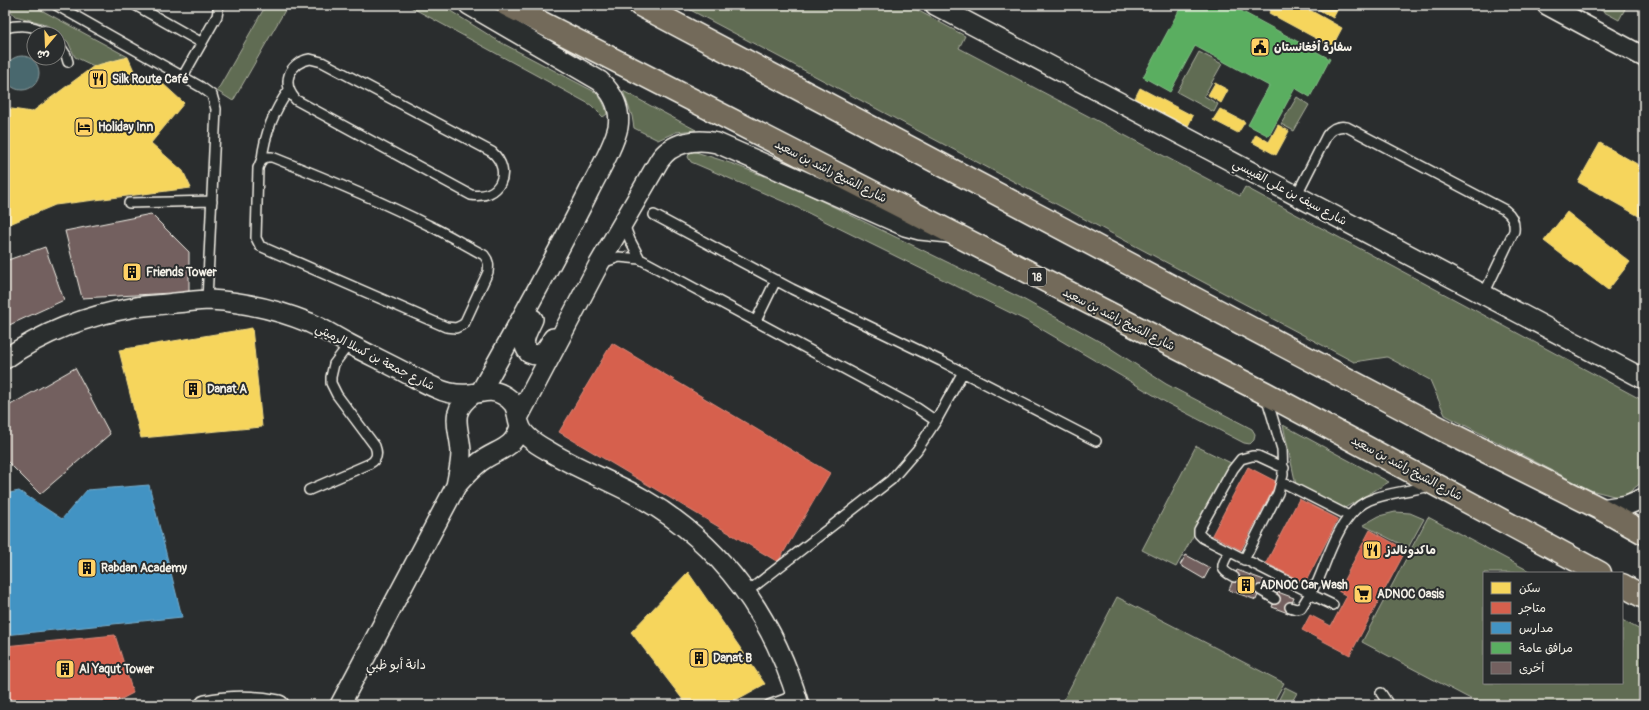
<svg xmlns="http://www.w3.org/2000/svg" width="1649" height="710" font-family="Pangolin,'Playpen Sans Arabic',sans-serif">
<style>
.green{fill:#616c53;stroke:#aaae9e}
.water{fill:#4a676e;stroke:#8e9e9f}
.homes{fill:#f6d55c;stroke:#f5dd86}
.shops{fill:#d6604d;stroke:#df8c7c}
.schools{fill:#4393c3;stroke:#78afce}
.public{fill:#5aae61;stroke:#88c28a}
.building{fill:#73605f;stroke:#f4f1e8}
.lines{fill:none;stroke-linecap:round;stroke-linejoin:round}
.service-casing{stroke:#f4f1e8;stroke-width:12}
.minor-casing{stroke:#f4f1e8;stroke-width:22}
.primary-casing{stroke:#f4f1e8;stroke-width:25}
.service{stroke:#2a2d2e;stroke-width:9}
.minor{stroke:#2a2d2e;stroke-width:19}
.primary{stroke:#736b5a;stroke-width:22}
.labels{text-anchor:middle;stroke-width:4;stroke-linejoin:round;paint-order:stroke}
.shield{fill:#2a2d2e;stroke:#b7b6b0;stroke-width:1}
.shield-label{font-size:11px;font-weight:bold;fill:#f4f1e8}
.poi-label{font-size:12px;font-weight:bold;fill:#f4f1e8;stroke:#2a2d2e;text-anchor:start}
.street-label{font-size:12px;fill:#f4f1e8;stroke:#2a2d2e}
.neighbourhood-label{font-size:13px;fill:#f4f1e8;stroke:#2a2d2e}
</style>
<rect width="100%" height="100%" fill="#2a2d2e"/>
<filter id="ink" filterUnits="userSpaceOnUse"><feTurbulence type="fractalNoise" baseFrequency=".025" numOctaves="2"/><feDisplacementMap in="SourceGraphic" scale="8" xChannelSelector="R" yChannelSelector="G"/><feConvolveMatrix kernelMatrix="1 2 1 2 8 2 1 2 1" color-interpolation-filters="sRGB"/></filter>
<g filter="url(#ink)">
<!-- green -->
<path class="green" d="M 9,5 L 32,5 L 128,57 L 94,66 L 75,57 L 68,42 L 52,28 L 42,23 L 15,16 L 10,10 Z
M 266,5 L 288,5 L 233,101 L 217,91 Z
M 407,5 L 441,5 L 500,42 L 595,92 C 602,99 605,105 607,114 L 603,117 L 591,105 Z
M 681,5 L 908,5 L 965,36 L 959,48 L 1240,196 L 1245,187 L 1644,401 L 1644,477 L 1642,482 L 1622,498 L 1590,490 L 1445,415 L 1430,380 L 1387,357 L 1354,362 Z
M 1591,5 L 1618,5 L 1625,9 L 1619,20 Z
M 1199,52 L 1222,64 L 1204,96 L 1218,104 L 1214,112 L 1177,92 Z
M 623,91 L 696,130 L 676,132 L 658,140 L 634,128 L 632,116 Z
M 1297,97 L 1309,105 L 1294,131 L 1281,124 Z
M 693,151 L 733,164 L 797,189 L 1021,298 L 1104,344 L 1166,384 L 1252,429 L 1255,434 L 1254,440 L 1250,444 L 1244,443 L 1167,403 L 1031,323 L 794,206 L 691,162 L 688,157 L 689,154 Z
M 1283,425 L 1389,482 L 1343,509 L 1296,485 Z
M 1196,446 L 1233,464 L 1176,567 L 1142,550 Z
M 1395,512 L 1410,513 L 1424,519 L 1408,548 L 1363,525 L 1379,516 Z
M 1428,517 L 1533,573 L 1484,573 L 1484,683 L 1622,683 L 1622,620 L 1644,632 L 1644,705 L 1482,705 L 1362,642 Z
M 1117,597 L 1284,683 L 1272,705 L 1061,705 Z
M 1285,687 L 1297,693 L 1290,705 L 1276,705 Z"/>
<!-- water -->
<path class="water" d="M5 73a17 17 0 1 1 34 0a17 17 0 1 1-34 0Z"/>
<!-- homes -->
<path class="homes" d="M 1273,5 L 1301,5 L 1342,28 L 1332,47 L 1269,13 Z
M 1311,5 L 1340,5 L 1333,18 Z
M 128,57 L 135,73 L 161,82 L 184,103 L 151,143 L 183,171 L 191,188 L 55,205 L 5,226 L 5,108 L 32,112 L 94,66 Z
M 1215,83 L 1228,90 L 1221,103 L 1208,95 Z
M 1140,88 L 1193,116 L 1186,130 L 1133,102 Z
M 1220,109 L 1245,122 L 1238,133 L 1213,120 Z
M 1278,125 L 1289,131 L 1276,155 L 1252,142 L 1256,134 L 1269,142 Z
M 1600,143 L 1644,168 L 1644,219 L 1578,182 Z
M 1567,212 L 1630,262 L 1608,290 L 1544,241 Z
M 252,328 L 262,427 L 141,438 L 119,350 Z
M 688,572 L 765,684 L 727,705 L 687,705 L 631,632 Z"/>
<!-- shops -->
<path class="shops" d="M 612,343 L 830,473 L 778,562 L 559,432 Z
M 1248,467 L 1277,482 L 1241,550 L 1212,535 Z
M 1299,499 L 1338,519 L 1305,583 L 1266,563 Z
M 1370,530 L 1406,550 L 1350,655 L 1302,630 L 1310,615 L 1331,626 L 1347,596 L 1338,591 Z
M 115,635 L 133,693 L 110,705 L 5,705 L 5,646 Z"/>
<!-- schools -->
<path class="schools" d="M 149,485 L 182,617 L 5,635 L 5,494 L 19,491 L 62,519 L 87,490 Z"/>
<!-- public -->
<path class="public" d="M 1182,5 L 1230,5 L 1330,59 L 1310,97 L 1295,88 L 1269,136 L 1248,125 L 1269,86 L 1195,46 L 1170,92 L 1143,77 Z"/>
<!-- building -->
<path class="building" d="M 151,214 L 189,252 L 189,292 L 82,298 L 65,231 Z
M 45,247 L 64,300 L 5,327 L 5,261 Z
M 75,368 L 110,434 L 40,494 L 5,459 L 5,408 Z
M 1186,555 L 1210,568 L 1204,579 L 1180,565 Z
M 1237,570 L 1264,580 L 1256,600 L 1229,590 Z
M 1278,592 L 1294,598 L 1288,613 L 1272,607 Z
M 1318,699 L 1327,704 L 1326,705 L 1315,705 Z"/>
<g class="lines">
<defs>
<path id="service" d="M 56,5 L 201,87 L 212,95 L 216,109 L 207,300
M 135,5 L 202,43
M 5,28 C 20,24 35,25 48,34
M 58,43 L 66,55 L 68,62
M 310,59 L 322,62 L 492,152 C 514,172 499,200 471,195 L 296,100 C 281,84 288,63 310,59 Z
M 183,76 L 217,16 L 219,5
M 267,157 L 272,157 C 325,178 377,199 428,225 C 447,234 465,245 484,255 C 489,261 489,265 488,272 L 464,324 L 456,328 L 446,327 L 260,246 L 256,238 L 258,168 L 262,159 Z
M 262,159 C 265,133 273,112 289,90
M 1296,196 L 1327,135 C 1332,128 1338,125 1347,127 L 1505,210 C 1513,216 1515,222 1514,231 L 1484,294
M 129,203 L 212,201
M 654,215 L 792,289 L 941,361 L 1096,441
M 624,224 L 630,240 L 640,259
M 602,263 L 619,257 L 640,259 L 917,408 L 936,421
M 756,321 L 776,280
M 1284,468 L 1258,456 L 1252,456 L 1241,459 L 1233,469 L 1199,530 L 1199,534 L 1203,538 L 1305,590 L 1310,589 L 1317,583 C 1330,554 1341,508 1375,498 C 1393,492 1413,490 1432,486
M 1282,482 L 1349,516
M 309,490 L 369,464 C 377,460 378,454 375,446 L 337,395 L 331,383 L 331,377 L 334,364 L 349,344
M 1229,552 C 1222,566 1218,569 1234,577
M 1244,560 L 1278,493 L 1283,475 L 1282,449 L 1266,396
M 1260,590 L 1275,599
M 747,592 L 891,480 L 917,450 L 936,421 L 963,372
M 1310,594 L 1333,605
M 1290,607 L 1296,609 L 1301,608 L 1314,587
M 1381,693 L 1389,705
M 769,705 L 796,695"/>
<path id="minor" d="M 469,5 L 600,81 C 613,93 621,109 618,127 C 614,146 598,173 589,191 C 555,259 518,325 481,391
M 935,5 L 1644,379
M 1547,5 L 1644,57
M 533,319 C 528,331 519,342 529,353 C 542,359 547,349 553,338
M 5,359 C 43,332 90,315 136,307 C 149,305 162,305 175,303 C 187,302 198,300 210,300 C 244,302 278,310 310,323 C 323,329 336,337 349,344 C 368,354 387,363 406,373 C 416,378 426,384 436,388 C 446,393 459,395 470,394 C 482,393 491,388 503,395 C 520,404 515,415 521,428 C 525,437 538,445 547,450 C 577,469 612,481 643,499 C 722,544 774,618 799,705
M 519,416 L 599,264 L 659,161 C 671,142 696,138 717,143 L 905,226 L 920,230 L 949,233
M 456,486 C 463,478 471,469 480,462 C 497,449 514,450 520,426
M 1601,509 L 1627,505 L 1644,498
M 205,705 C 230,700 255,700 279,705
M 340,705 L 456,486 C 458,475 461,464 461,452 C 460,427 447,413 473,394"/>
<path id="primary" d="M 507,5 L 1265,393 L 1600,573
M 640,5 L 1447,432 L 1601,509 L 1644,533
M 1622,585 L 1644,597"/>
</defs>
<!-- service casing -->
<use href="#service" class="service-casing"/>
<!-- minor casing -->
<use href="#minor" class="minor-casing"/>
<!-- primary casing -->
<use href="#primary" class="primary-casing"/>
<!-- service -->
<use href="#service" class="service"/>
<!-- minor -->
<use href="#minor" class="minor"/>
<!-- primary -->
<use href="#primary" class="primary"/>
</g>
</g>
<!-- icons -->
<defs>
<symbol id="civic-square" viewBox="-11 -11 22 22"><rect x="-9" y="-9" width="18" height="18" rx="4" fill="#ffd166" stroke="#2a2d2e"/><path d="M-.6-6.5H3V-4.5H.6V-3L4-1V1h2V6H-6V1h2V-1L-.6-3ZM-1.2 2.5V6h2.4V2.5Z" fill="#111"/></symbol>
<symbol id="restaurant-square" viewBox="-11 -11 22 22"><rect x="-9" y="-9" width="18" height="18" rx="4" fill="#ffd166" stroke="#2a2d2e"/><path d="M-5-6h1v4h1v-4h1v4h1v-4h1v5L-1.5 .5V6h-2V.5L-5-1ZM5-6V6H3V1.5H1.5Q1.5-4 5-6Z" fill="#111"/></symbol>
<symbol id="hotel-square" viewBox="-11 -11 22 22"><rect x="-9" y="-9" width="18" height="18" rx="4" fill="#ffd166" stroke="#2a2d2e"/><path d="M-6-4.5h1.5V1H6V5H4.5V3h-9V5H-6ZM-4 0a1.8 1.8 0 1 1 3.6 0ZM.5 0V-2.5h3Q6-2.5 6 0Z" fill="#111"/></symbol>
<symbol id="building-square" viewBox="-11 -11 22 22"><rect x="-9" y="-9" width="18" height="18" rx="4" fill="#ffd166" stroke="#2a2d2e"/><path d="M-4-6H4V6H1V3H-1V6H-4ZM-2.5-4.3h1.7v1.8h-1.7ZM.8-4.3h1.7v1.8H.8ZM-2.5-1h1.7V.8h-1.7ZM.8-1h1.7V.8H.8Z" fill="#111"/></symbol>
<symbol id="supermarket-square" viewBox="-11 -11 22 22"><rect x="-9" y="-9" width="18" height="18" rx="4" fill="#ffd166" stroke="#2a2d2e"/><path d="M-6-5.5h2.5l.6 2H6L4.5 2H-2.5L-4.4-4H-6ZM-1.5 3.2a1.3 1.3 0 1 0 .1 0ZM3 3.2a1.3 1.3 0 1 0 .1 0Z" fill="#111"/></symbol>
</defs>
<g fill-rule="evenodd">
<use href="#civic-square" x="1249" y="36" width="22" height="22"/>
<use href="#restaurant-square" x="87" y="68" width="22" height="22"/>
<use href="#hotel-square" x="73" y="116" width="22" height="22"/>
<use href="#building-square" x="121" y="261" width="22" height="22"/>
<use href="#building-square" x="182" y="378" width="22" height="22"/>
<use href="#restaurant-square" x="1361" y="539" width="22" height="22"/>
<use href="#building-square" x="76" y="557" width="22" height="22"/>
<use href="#building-square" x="1235" y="574" width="22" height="22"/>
<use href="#supermarket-square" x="1352" y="583" width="22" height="22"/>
<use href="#building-square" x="688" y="647" width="22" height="22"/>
<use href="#building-square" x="54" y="658" width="22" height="22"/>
</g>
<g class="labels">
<!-- shield labels -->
<rect class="shield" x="1028" y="268" width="18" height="18" rx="3"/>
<g class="shield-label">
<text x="1037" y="281">18</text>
</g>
<!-- poi labels -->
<g class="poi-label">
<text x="1274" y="51">سفارة أفغانستان</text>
<text x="112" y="83">Silk Route Café</text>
<text x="98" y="131">Holiday Inn</text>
<text x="146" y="276">Friends Tower</text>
<text x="207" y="393">Danat A</text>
<text x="1386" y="554">ماكدونالدز</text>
<text x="101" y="572">Rabdan Academy</text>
<text x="1260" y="589">ADNOC Car Wash</text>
<text x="1377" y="598">ADNOC Oasis</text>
<text x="713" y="662">Danat B</text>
<text x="79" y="673">Al Yaqut Tower</text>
</g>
<!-- street labels -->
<g class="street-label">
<text transform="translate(831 171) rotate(27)" y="4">شارع الشيخ راشد بن سعيد</text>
<text transform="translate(1290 192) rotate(28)" y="4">شارع سيف بن علي القبيسي</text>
<text transform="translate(1119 319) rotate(27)" y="4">شارع الشيخ راشد بن سعيد</text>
<text transform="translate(375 357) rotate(27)" y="4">شارع جمعة بن كسلا الرميثي</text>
<text transform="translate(1407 468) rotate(28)" y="4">شارع الشيخ راشد بن سعيد</text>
</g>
<!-- neighbourhood labels -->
<g class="neighbourhood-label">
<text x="396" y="669">دانة أبو ظبي</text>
</g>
</g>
<!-- margin -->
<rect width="1649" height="710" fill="none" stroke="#2a2d2e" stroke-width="20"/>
<rect x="10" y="10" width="1629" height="690" fill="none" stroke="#f4f1e8" stroke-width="1.5" filter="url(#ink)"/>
<!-- legend -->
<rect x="1483" y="572" width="140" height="112" fill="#2a2d2e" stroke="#7b7b78"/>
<rect x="1491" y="582" width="20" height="12" fill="#f6d55c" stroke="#7b7b78"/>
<text x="1519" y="592" font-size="12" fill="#f4f1e8">سكن</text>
<rect x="1491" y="602" width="20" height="12" fill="#d6604d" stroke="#7b7b78"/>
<text x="1519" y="612" font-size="12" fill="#f4f1e8">متاجر</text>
<rect x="1491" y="622" width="20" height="12" fill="#4393c3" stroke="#7b7b78"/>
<text x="1519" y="632" font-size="12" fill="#f4f1e8">مدارس</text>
<rect x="1491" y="642" width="20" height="12" fill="#5aae61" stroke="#7b7b78"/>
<text x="1519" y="652" font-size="12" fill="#f4f1e8">مرافق عامة</text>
<rect x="1491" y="662" width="20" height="12" fill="#73605f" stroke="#7b7b78"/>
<text x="1519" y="672" font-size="12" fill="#f4f1e8">أخرى</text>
<!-- north arrow -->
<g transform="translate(46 46) rotate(199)"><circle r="19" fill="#2a2d2e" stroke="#7b7b78"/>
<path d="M0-3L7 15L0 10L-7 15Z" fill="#ffd166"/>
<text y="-6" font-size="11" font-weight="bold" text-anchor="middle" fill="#f4f1e8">ش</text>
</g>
</svg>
